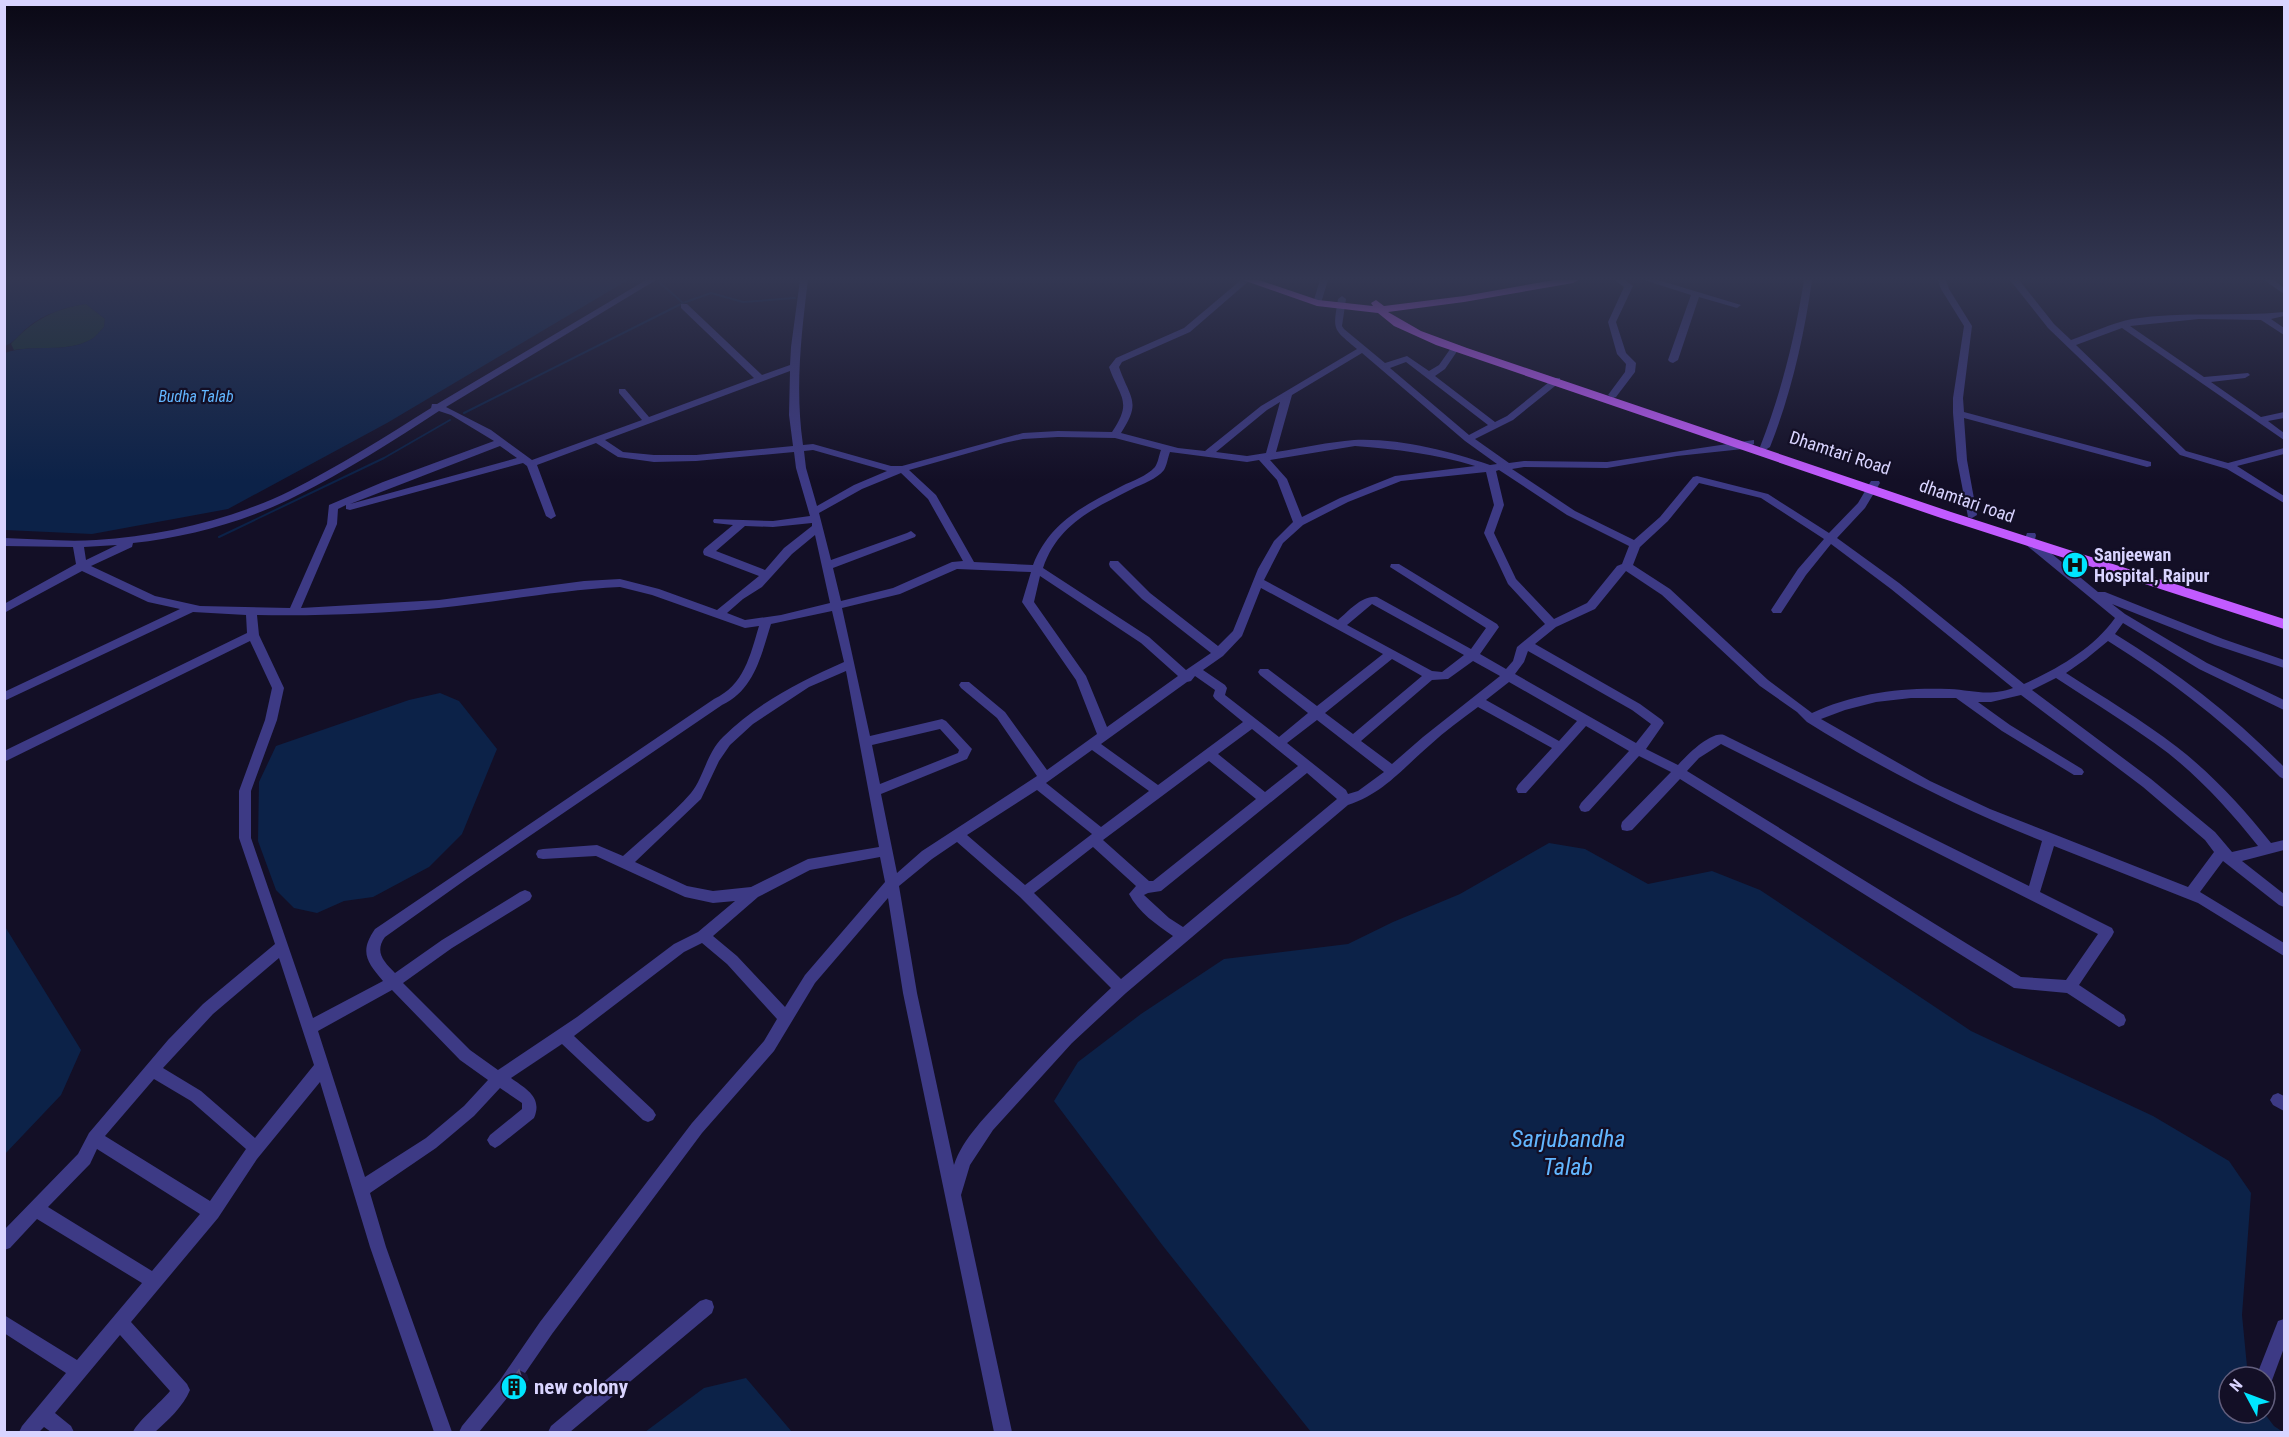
<svg xmlns="http://www.w3.org/2000/svg" width="2289" height="1437" font-family="'Roboto Condensed',sans-serif">
<style>
.green{fill:#12302f}
.water{fill:#0c2248}
.lines{fill:none;stroke-linecap:round;stroke-linejoin:round}
.stream{stroke:#0c2248;stroke-width:2}
.minor{fill:#3d3a85;fill-rule:evenodd}
.major{fill:#c25bff;fill-rule:evenodd}
.shaded-wall{fill:#1d163a}
.building{fill:#433a66;stroke:#5a527e;stroke-width:1.5}
.labels{text-anchor:middle;stroke-width:4.5;stroke-linejoin:round;paint-order:stroke}
.far-water-label{font-size:16px;font-style:italic;fill:#62b6ff;stroke:#130f26}
.street-label{font-size:18px;fill:#d9d4ff;stroke:#130f26}
.poi-label{font-size:18px;font-weight:bold;fill:#d9d4ff;stroke:#130f26;text-anchor:start}
.near-poi-label{font-size:21px;font-weight:bold;fill:#d9d4ff;stroke:#130f26;text-anchor:start}
.near-water-label{font-size:24px;font-style:italic;fill:#62b6ff;stroke:#130f26}
</style>
<rect width="100%" height="100%" fill="#130f26"/>
<!-- green -->
<path class="green" d="M 86,304 L 105,319 L 104,327 C 100,331 95,338 90,340 C 68,352 38,346 14,350 L 11,344 C 32,321 55,308 86,304 Z"/>
<!-- water -->
<path class="water" d="M 5,280 L 628,280 L 387,423 L 228,509 L 92,534 L 5,530 L 5,353 C 32,343 64,354 90,340 C 95,338 100,331 104,327 L 105,319 L 86,304 C 65,307 43,314 27,328 C 19,334 14,343 5,346 Z
M 440,693 L 459,701 L 497,749 L 462,834 L 429,867 L 373,897 L 344,901 L 317,913 L 294,908 L 276,890 L 258,841 L 259,782 L 276,746 L 409,700 Z
M 1549,843 L 1585,849 L 1648,884 L 1712,871 L 1760,890 L 1971,1031 L 2153,1116 L 2229,1161 L 2251,1193 L 2242,1315 L 2248,1377 L 2229,1377 L 2229,1413 L 2264,1413 L 2274,1426 L 2283,1432 L 1311,1432 L 1163,1246 L 1054,1101 L 1078,1062 L 1141,1014 L 1224,959 L 1348,944 L 1393,922 L 1460,894 Z
M 4,925 L 81,1050 L 61,1095 L 5,1154 Z
M 746,1378 L 792,1432 L 645,1432 L 704,1388 Z"/>
<g class="lines">
<!-- stream -->
<path class="stream" d="M 659,282 L 683,303
M 464,413 L 683,303 L 711,293 L 743,302 L 795,298
M 219,537 L 384,458 L 450,420"/>
<!-- minor -->
<path class="minor" d="M 646,280 L 656,280 L 446,407 L 491,430 L 532,460 L 642,420 L 619,393 L 619,389 L 625,389 L 649,417 L 754,378 L 681,308 L 681,304 L 687,304 L 762,375 L 790,365 L 791,347 L 800,280 L 808,280 C 801,336 795,389 803,445 L 813,444 L 891,466 L 902,466 L 1023,433 L 1058,431 L 1112,432 C 1133,401 1120,398 1109,367 L 1116,358 L 1184,328 L 1241,280 L 1250,280 L 1190,332 L 1122,362 L 1119,367 C 1130,399 1142,401 1121,433 L 1178,448 L 1205,451 L 1261,406 L 1357,349 C 1332,328 1333,331 1338,299 L 1342,296 L 1346,299 L 1342,326 L 1344,329 L 1385,363 L 1407,356 L 1429,371 L 1439,365 L 1453,345 L 1459,345 L 1460,347 L 1445,369 L 1435,376 L 1495,422 L 1507,416 L 1554,378 L 1560,378 L 1560,382 L 1513,420 L 1475,439 L 1509,463 L 1524,461 L 1607,462 L 1754,440 L 1754,444 L 1743,449 L 1677,456 L 1607,468 L 1524,467 L 1512,469 L 1575,511 L 1634,540 L 1660,517 L 1693,477 L 1697,476 L 1768,494 L 1829,533 L 1858,503 L 1871,481 L 1879,481 L 1880,483 L 1865,508 L 1837,538 L 1899,583 L 2024,684 C 2057,669 2093,649 2115,618 L 2025,544 L 2024,541 L 2027,533 L 2035,533 L 2036,535 L 2035,540 L 2098,592 L 2105,592 L 2223,639 L 2284,660 L 2284,668 L 2215,645 L 2112,604 L 2125,614 L 2207,663 L 2284,700 L 2284,710 L 2199,669 L 2123,623 L 2115,634 C 2177,672 2233,715 2284,767 L 2284,779 L 2280,777 C 2228,725 2171,680 2108,641 L 2086,659 L 2066,673 C 2103,697 2142,720 2177,747 C 2213,775 2243,808 2271,843 L 2284,840 L 2284,850 L 2242,861 L 2284,894 L 2284,907 L 2279,905 L 2223,861 L 2200,892 L 2284,943 L 2284,956 L 2198,903 L 2054,846 L 2040,892 L 2112,928 L 2114,932 L 2112,936 L 2079,985 L 2124,1015 L 2126,1020 L 2124,1025 L 2119,1027 L 2067,993 L 2014,988 L 1680,779 L 1632,830 L 1627,831 L 1622,830 L 1621,826 L 1622,822 L 1671,772 L 1639,756 L 1589,811 L 1585,812 L 1581,811 L 1579,807 L 1581,803 L 1629,751 L 1586,726 L 1526,793 L 1518,793 L 1516,789 L 1518,785 L 1552,748 L 1478,707 C 1462,719 1445,731 1430,745 C 1403,768 1384,793 1348,805 L 1126,993 L 1072,1043 L 993,1130 L 970,1165 L 961,1195 L 1012,1432 L 994,1432 L 903,993 L 888,898 L 815,983 L 774,1051 L 702,1133 L 552,1334 L 512,1392 L 479,1432 L 459,1432 L 462,1426 L 500,1380 L 540,1322 L 692,1123 L 764,1041 L 777,1019 L 727,964 L 702,943 L 684,952 L 574,1036 L 653,1110 L 656,1115 L 653,1120 L 648,1122 L 643,1120 L 562,1044 L 511,1078 C 526,1089 543,1097 534,1118 L 500,1145 L 495,1148 L 490,1145 L 487,1140 L 490,1135 L 522,1109 L 522,1103 L 500,1088 L 474,1116 L 436,1148 L 370,1193 L 386,1247 L 452,1432 L 434,1432 L 370,1247 L 320,1082 L 257,1159 L 218,1218 L 131,1322 L 187,1384 L 190,1390 C 183,1407 168,1420 155,1432 L 133,1432 C 137,1422 161,1402 170,1391 L 120,1335 L 55,1413 L 71,1426 L 74,1432 L 51,1432 L 44,1427 L 39,1432 L 19,1432 L 22,1426 L 66,1373 L 4,1333 L 4,1315 L 77,1360 L 142,1283 L 37,1219 L 10,1248 L 4,1250 L 4,1230 L 78,1154 L 89,1133 L 168,1040 L 203,1004 L 275,944 L 239,838 L 239,791 L 265,720 L 272,688 L 250,641 L 4,762 L 4,751 L 247,633 L 246,615 L 193,612 L 4,701 L 4,692 L 180,609 L 148,602 L 82,571 L 4,613 L 4,604 L 76,564 L 73,547 L 4,546 L 4,538 C 35,539 66,542 96,540 C 161,536 231,520 290,491 C 339,466 385,437 431,408 L 432,404 L 437,404 ZM 1362,353 L 1465,441 L 1497,464 L 1490,465 C 1449,451 1399,438 1354,440 C 1329,442 1302,448 1276,452 L 1292,395 ZM 1406,362 L 1488,425 L 1469,435 L 1390,368 ZM 790,371 L 789,415 L 793,446 L 696,455 L 654,455 L 623,452 L 605,440 ZM 1280,402 L 1266,453 L 1247,456 L 1216,452 L 1267,410 ZM 439,411 L 451,415 L 494,441 L 383,482 L 329,505 L 327,524 L 290,608 L 200,606 L 155,596 L 91,566 L 132,547 L 133,543 C 188,537 247,521 296,496 C 346,471 393,441 439,411 ZM 1058,437 L 1115,438 L 1161,450 C 1159,455 1158,463 1155,467 C 1147,476 1132,481 1122,486 C 1083,506 1050,522 1033,565 L 974,562 L 936,495 L 909,470 L 1004,443 L 1023,439 ZM 596,443 L 618,457 L 654,462 L 696,461 L 794,452 L 796,468 L 810,516 L 773,521 L 714,519 L 713,521 L 714,523 L 733,525 L 704,549 L 703,552 L 704,555 L 759,576 L 717,610 L 659,589 L 620,579 L 584,581 L 439,600 L 301,608 L 337,524 L 338,509 L 346,505 L 346,509 L 350,510 L 523,463 L 527,466 L 546,516 L 551,519 L 556,516 L 537,465 ZM 500,446 L 517,458 L 350,504 ZM 1355,446 C 1396,449 1436,454 1475,466 L 1395,476 L 1340,498 L 1302,517 L 1287,479 L 1270,460 ZM 813,450 L 887,471 L 854,485 L 817,506 L 806,468 L 804,451 ZM 1170,452 L 1247,462 L 1259,460 L 1277,480 L 1293,522 L 1274,541 L 1258,569 L 1233,631 L 1218,646 L 1150,593 L 1118,561 L 1110,561 L 1109,564 L 1110,567 L 1142,599 L 1211,653 L 1186,670 L 1149,637 L 1043,568 C 1058,524 1093,509 1132,489 C 1142,484 1157,479 1164,470 C 1167,465 1168,457 1170,452 ZM 1499,470 L 1567,515 L 1629,546 L 1622,564 L 1617,566 L 1587,603 L 1554,619 L 1516,579 L 1494,533 L 1504,505 L 1496,471 ZM 1486,472 L 1494,505 L 1484,533 L 1508,584 L 1545,624 L 1517,647 L 1513,661 L 1506,669 L 1480,654 L 1499,627 L 1497,624 L 1399,564 L 1391,564 L 1390,567 L 1486,628 L 1471,649 L 1377,597 C 1362,595 1349,611 1338,620 L 1264,580 L 1283,543 L 1303,525 L 1348,502 L 1401,481 ZM 901,473 L 928,499 L 963,561 L 952,562 L 893,588 L 841,601 L 833,568 L 915,537 L 916,535 L 911,531 L 907,533 L 831,560 L 819,513 L 862,489 ZM 1699,483 L 1761,498 L 1824,539 L 1798,569 L 1771,610 L 1773,613 L 1781,613 L 1806,575 L 1831,544 L 1891,589 L 2013,688 C 1988,697 1973,690 1949,689 C 1903,687 1854,693 1812,713 L 1768,680 L 1670,589 L 1633,565 L 1640,547 L 1668,521 ZM 812,523 L 812,526 L 784,548 L 765,570 L 716,551 L 745,526 L 773,527 ZM 815,535 L 830,603 L 781,615 L 745,620 L 727,613 L 743,599 L 762,587 L 792,554 ZM 117,545 L 86,560 L 84,547 ZM 957,569 L 1031,572 L 1022,602 L 1076,680 L 1097,734 L 1047,770 L 1005,712 L 969,682 L 961,682 L 959,685 L 961,688 L 997,718 L 1037,776 L 922,851 L 897,873 L 881,794 L 967,759 L 972,749 L 946,721 L 942,719 L 870,736 L 842,608 L 900,594 ZM 1626,571 L 1662,595 L 1760,686 L 1797,712 L 1807,722 C 1882,769 1959,808 2042,841 L 2029,886 L 1724,735 C 1711,731 1687,755 1678,765 L 1646,749 L 1662,726 L 1664,723 L 1662,720 L 1640,704 L 1535,644 L 1556,627 L 1595,609 ZM 1040,576 L 1141,643 L 1178,676 L 1107,727 L 1086,676 L 1034,602 ZM 620,587 L 652,595 L 745,628 L 759,626 C 750,656 744,685 714,699 L 375,929 C 359,952 367,962 383,981 L 313,1018 L 251,838 L 251,791 L 277,720 L 284,688 L 259,635 L 257,615 C 318,616 378,614 439,608 C 499,602 559,590 620,587 ZM 1261,588 L 1383,654 L 1317,706 L 1268,669 L 1260,669 L 1258,672 L 1260,675 L 1308,713 L 1279,737 L 1225,695 L 1227,688 L 1225,685 L 1203,670 L 1223,656 L 1242,636 ZM 1372,604 L 1464,655 L 1442,672 L 1432,671 L 1347,625 ZM 832,611 L 844,662 C 801,681 757,703 723,737 C 706,754 704,777 691,793 C 672,815 645,836 623,856 L 597,845 L 543,849 L 538,850 L 536,854 L 538,858 L 543,859 L 596,856 L 685,897 L 713,903 L 735,901 L 698,932 L 674,944 L 577,1017 L 498,1070 L 470,1050 L 403,983 L 452,948 L 530,900 L 532,896 L 530,892 L 525,890 L 520,892 L 442,940 L 395,973 C 384,962 374,952 385,937 L 468,878 L 722,705 C 754,690 761,656 771,624 ZM 1528,651 L 1632,710 L 1651,724 L 1636,743 L 1515,674 L 1524,662 ZM 1392,659 L 1422,676 L 1353,734 L 1325,713 ZM 1473,661 L 1500,676 L 1423,737 L 1392,764 L 1361,741 L 1432,680 L 1448,679 ZM 846,671 L 879,847 L 808,859 L 751,887 L 713,891 L 687,886 L 635,862 L 701,799 L 719,761 L 730,745 L 753,724 L 809,687 ZM 1195,676 L 1215,690 L 1213,696 L 1215,699 L 1243,722 L 1158,785 L 1101,744 L 1187,682 L 1191,681 ZM 2056,678 C 2094,703 2132,726 2168,753 C 2202,780 2231,812 2258,846 L 2232,852 L 2215,832 L 2151,779 L 2032,690 ZM 1509,682 L 1577,721 L 1559,741 L 1486,700 ZM 2021,695 L 2143,787 L 2205,840 L 2214,852 L 2188,887 L 1990,809 L 1930,781 L 1821,719 L 1845,710 L 1876,702 L 1911,698 L 1956,698 L 2002,731 L 2074,775 L 2082,775 L 2084,772 L 2082,769 L 2010,725 L 1978,702 L 1991,702 ZM 1317,720 L 1384,772 L 1358,791 L 1348,794 L 1346,790 L 1287,743 ZM 940,729 L 959,750 L 958,753 L 880,784 L 872,745 ZM 1252,729 L 1298,766 L 1265,792 L 1218,754 ZM 1721,744 L 2098,934 L 2066,980 L 2021,977 L 1687,771 L 1699,758 ZM 1092,750 L 1149,791 L 1101,827 L 1046,783 ZM 1209,761 L 1256,799 L 1153,881 L 1149,881 L 1103,840 ZM 1307,773 L 1337,799 L 1183,927 L 1169,918 L 1144,895 L 1148,893 L 1161,891 ZM 1037,790 L 1092,834 L 1025,885 L 967,835 ZM 957,842 L 1020,897 L 1111,988 C 1074,1022 1040,1057 1006,1094 C 989,1113 962,1139 954,1165 L 917,993 L 899,886 L 932,859 ZM 1093,847 L 1136,886 L 1129,894 C 1138,912 1157,925 1173,936 L 1121,979 L 1034,893 ZM 880,857 L 885,882 L 805,975 L 785,1007 L 737,956 L 713,936 L 758,897 L 810,870 ZM 279,958 L 314,1065 L 255,1138 L 201,1091 L 163,1068 L 213,1014 ZM 392,990 L 460,1060 L 488,1080 L 464,1106 L 426,1138 L 365,1177 L 318,1031 ZM 154,1079 L 191,1101 L 246,1149 L 210,1201 L 105,1136 ZM 97,1149 L 200,1214 L 152,1271 L 48,1207 L 90,1164 Z
M 1320,280 L 1328,280 L 1321,303 L 1317,306 L 1313,303 Z
M 1615,280 L 1625,280 L 1633,286 L 1616,322 L 1626,353 L 1636,363 L 1635,372 L 1616,397 L 1613,398 L 1608,395 L 1625,372 L 1626,364 L 1617,354 L 1608,322 L 1624,287 Z
M 1644,280 L 1658,280 L 1741,305 L 1737,308 L 1699,297 L 1678,360 L 1673,363 L 1670,362 L 1668,360 L 1691,295 Z
M 1804,280 L 1812,280 C 1804,337 1791,394 1770,447 L 1765,450 L 1760,447 C 1781,394 1795,337 1804,280 Z
M 1938,280 L 1946,280 L 1949,289 L 1972,326 L 1963,398 L 1964,412 L 2151,462 L 2151,466 L 2147,467 L 1964,418 L 1967,460 L 1977,515 L 1972,518 L 1968,517 L 1957,460 L 1953,413 L 1953,398 L 1964,326 L 1941,289 Z
M 2010,280 L 2019,280 L 2054,324 L 2071,340 C 2091,333 2112,323 2132,319 C 2183,311 2234,317 2284,312 L 2284,316 L 2271,319 L 2284,328 L 2284,335 L 2261,320 L 2199,319 L 2130,326 L 2204,377 L 2248,373 L 2250,375 L 2245,378 L 2211,382 L 2261,417 L 2284,412 L 2284,418 L 2268,421 L 2284,433 L 2284,440 L 2122,328 L 2076,345 L 2186,451 L 2228,463 L 2284,448 L 2284,454 L 2237,466 L 2284,496 L 2284,503 L 2227,469 L 2180,455 L 2048,328 Z
M 2264,280 L 2274,280 L 2284,288 L 2284,294 Z
M 2278,1093 L 2284,1096 L 2284,1111 L 2273,1105 L 2270,1100 L 2273,1095 Z
M 706,1299 L 712,1301 L 714,1307 L 712,1313 L 570,1432 L 548,1432 L 551,1426 L 700,1301 Z
M 2284,1319 L 2284,1348 L 2271,1383 L 2265,1386 L 2265,1377 L 2256,1377 L 2278,1321 Z"/>
<!-- major -->
<path class="major" d="M 1243,280 L 1259,280 L 1318,300 L 1373,306 L 1371,303 L 1376,300 L 1384,306 L 1464,296 L 1554,280 L 1578,280 L 1573,283 L 1464,302 L 1388,312 L 1421,331 L 1467,348 L 1951,512 L 2284,619 L 2284,629 L 1941,518 L 1436,345 L 1394,326 L 1378,313 L 1317,306 Z"/>
</g>
<!-- shaded-wall -->
<path class="shaded-wall" d="M 519,1370 L 527,1374 L 529,1380 L 512,1395 L 505,1390 Z"/>
<!-- building -->
<path class="building" d="M 519,1370 L 521,1376 L 505,1390 Z"/>
<!-- sky -->
<linearGradient id="sky" x2="0" y2="1"><stop stop-color="#0a0815"/><stop offset="0.58" stop-color="#333752"/><stop offset="1" stop-color="#333752" stop-opacity="0"/></linearGradient>
<rect width="2289" height="481" fill="url(#sky)"/>
<!-- icons -->
<defs>
<symbol id="hospital-disc" viewBox="-11 -11 22 22"><circle r="9.5" fill="#00e5ff" stroke="#130f26"/><path d="M-5-5h3v3.5h4V-5h3V5h-3V1.5h-4V5h-3Z" fill="#111"/></symbol>
<symbol id="building-disc" viewBox="-11 -11 22 22"><circle r="9.5" fill="#00e5ff" stroke="#130f26"/><path d="M-4-6H4V6H1V3H-1V6H-4ZM-2.5-4.3h1.7v1.8h-1.7ZM.8-4.3h1.7v1.8H.8ZM-2.5-1h1.7V.8h-1.7ZM.8-1h1.7V.8H.8Z" fill="#111"/></symbol>
</defs>
<g fill-rule="evenodd">
<use href="#hospital-disc" x="2060" y="550" width="30" height="30"/>
<use href="#building-disc" x="499" y="1372" width="30" height="30"/>
</g>
<g class="labels">
<!-- far-water labels -->
<g class="far-water-label">
<text x="196" y="402">Budha Talab</text>
</g>
<!-- street labels -->
<g class="street-label">
<text transform="translate(1840 453) rotate(18)" y="6">Dhamtari Road</text>
<text transform="translate(1967 501) rotate(19)" y="6">dhamtari road</text>
</g>
<!-- poi labels -->
<g class="poi-label">
<text x="2094" y="561">Sanjeewan<tspan x="2094" dy="21">Hospital, Raipur</tspan></text>
</g>
<!-- near-poi labels -->
<g class="near-poi-label">
<text x="534" y="1394">new colony</text>
</g>
<!-- near-water labels -->
<g class="near-water-label">
<text x="1568" y="1147">Sarjubandha<tspan x="1568" dy="28">Talab</tspan></text>
</g>
</g>
<!-- border -->
<rect width="2289" height="1437" fill="none" stroke="#d9d4ff" stroke-width="12"/>
<!-- north arrow -->
<g transform="translate(2247 1395) rotate(311)"><circle r="28" fill="#130f26" stroke="#625e7d" stroke-width="1.5"/>
<path d="M0-4.5L10 22L0 15L-10 22Z" fill="#00e5ff"/>
<text y="-9" font-size="16" font-weight="bold" text-anchor="middle" fill="#d9d4ff">N</text>
</g>
</svg>
